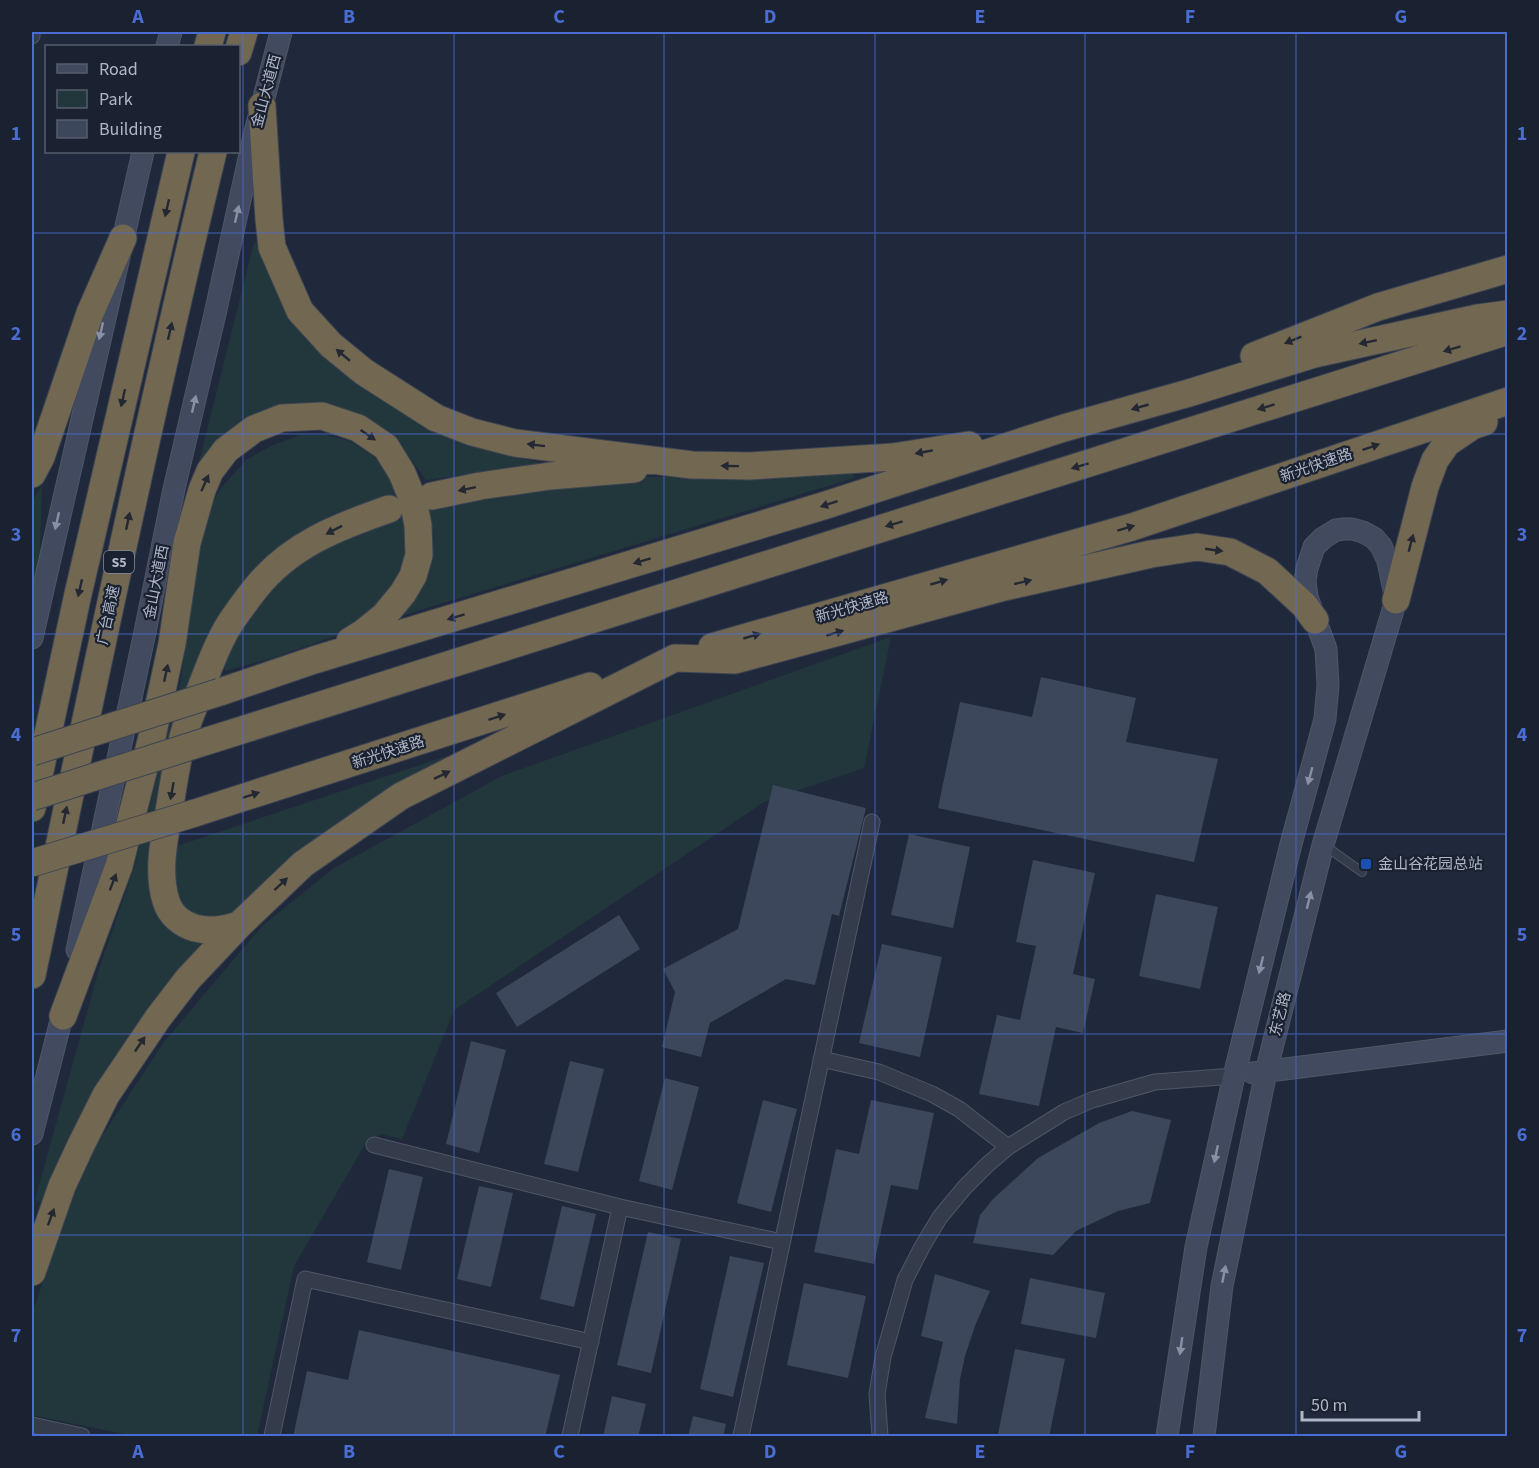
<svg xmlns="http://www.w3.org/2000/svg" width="1539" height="1468" font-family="'Source Sans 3','Noto Sans SC',sans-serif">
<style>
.green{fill:#22373c}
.building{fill:#3c475b}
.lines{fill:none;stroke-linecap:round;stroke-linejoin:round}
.lane-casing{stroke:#4f5666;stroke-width:10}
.street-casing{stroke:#4f5666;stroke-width:17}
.secondary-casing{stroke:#4f5666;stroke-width:23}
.highway-casing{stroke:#3c4353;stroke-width:29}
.lane{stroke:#343c4c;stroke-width:8}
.street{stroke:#343c4c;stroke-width:15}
.secondary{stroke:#424a5f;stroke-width:21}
.highway{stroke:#726851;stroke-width:27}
.highway-bridge-casing{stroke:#3c4353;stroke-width:29;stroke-linecap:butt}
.highway-bridge{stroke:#726851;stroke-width:27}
.oneway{fill:#232833}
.oneway2{fill:#8990a3}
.grid{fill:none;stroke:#496dd3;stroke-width:1.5;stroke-opacity:0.55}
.transit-dot{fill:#1a4fb4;stroke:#1a2130;stroke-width:2}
.labels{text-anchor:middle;stroke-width:4.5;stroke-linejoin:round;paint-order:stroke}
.shield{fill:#1a2130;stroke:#82899a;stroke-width:1.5}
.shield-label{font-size:14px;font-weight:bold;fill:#afb6c8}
.street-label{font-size:15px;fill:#afb6c8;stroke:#1a2130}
.poi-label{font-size:15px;fill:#afb6c8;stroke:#1a2130;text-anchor:start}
.neatline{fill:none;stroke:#496dd3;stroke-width:2}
.grid-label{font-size:20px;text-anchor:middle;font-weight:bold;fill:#496dd3}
</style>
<rect width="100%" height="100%" fill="#20293b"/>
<!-- green -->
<path class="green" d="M 254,243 L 261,243 L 292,319 L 322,355 L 357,385 L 398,411 L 438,433 L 498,453 L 545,464 L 426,480 L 413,462 L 398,448 L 352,420 L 267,428 L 193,486 Z
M 300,435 L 326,435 L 349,441 L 369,453 L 392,472 L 403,496 L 348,514 L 246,581 L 149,874 L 151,901 L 167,928 L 186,939 L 210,944 L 47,1203 L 35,1200 L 99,969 L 135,865 L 181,680 L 199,551 L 209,510 L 221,488 L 246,460 L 271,446 Z
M 852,470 L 854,478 L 394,618 L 427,507 L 531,486 L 643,477 L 717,477 Z
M 42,486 L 40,549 L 32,588 L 32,502 Z
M 409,514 L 410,548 L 401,578 L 383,604 L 350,631 L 272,658 L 225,671 L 224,657 L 252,605 L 298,561 L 366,525 Z
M 891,637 L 864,768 L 764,802 L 454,1010 L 402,1139 L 381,1134 L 364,1146 L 294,1266 L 257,1436 L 134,1436 L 32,1415 L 32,1314 L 83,1165 L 164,1042 L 262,926 L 334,868 L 502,776 Z
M 453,754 L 456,763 L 236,915 L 200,921 L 186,911 L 174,892 L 174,847 Z"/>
<!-- building -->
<path class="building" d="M 1041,677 L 1136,698 L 1126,742 L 1218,759 L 1194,862 L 938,808 L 960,702 L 1032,717 Z
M 773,785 L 866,808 L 839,916 L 832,914 L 815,985 L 786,979 L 710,1023 L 701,1057 L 662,1047 L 675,992 L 663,969 L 738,929 Z
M 909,834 L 970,847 L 953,928 L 891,915 Z
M 1033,860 L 1095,873 L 1073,974 L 1095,979 L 1083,1033 L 1056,1027 L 1039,1106 L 979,1094 L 997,1015 L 1020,1020 L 1036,946 L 1016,942 Z
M 1156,894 L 1218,907 L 1200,989 L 1139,976 Z
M 619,915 L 640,949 L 517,1027 L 496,993 Z
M 882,944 L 942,957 L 920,1057 L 859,1043 Z
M 471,1041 L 506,1050 L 479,1153 L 446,1144 Z
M 570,1061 L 604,1069 L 578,1172 L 544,1164 Z
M 665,1078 L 699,1087 L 672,1190 L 639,1181 Z
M 763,1100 L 797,1109 L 771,1212 L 737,1203 Z
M 871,1100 L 934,1113 L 918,1190 L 891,1185 L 874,1264 L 814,1252 L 836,1149 L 859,1154 Z
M 1132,1111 L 1171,1120 L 1150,1203 L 1118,1211 L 1076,1231 L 1053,1255 L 973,1243 L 980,1215 L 993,1199 L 1038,1158 L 1099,1123 Z
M 389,1169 L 423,1177 L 401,1270 L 367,1262 Z
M 479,1186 L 513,1193 L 491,1287 L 457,1279 Z
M 562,1206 L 596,1214 L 574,1307 L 540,1299 Z
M 648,1232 L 681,1239 L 651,1373 L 617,1365 Z
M 730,1256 L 764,1263 L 733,1397 L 700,1389 Z
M 935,1274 L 990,1291 L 975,1326 L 965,1356 L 960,1379 L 957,1424 L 925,1418 L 943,1342 L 921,1336 Z
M 1030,1278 L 1105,1293 L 1096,1338 L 1021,1324 Z
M 804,1283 L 866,1296 L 848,1378 L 787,1365 Z
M 359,1330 L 560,1375 L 545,1437 L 293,1437 L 307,1371 L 348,1380 Z
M 1015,1349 L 1065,1359 L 1049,1437 L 1008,1437 L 998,1434 Z
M 612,1396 L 646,1404 L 638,1437 L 603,1437 Z
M 693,1416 L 726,1424 L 723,1437 L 688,1437 Z"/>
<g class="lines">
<defs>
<path id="lane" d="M 1324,845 L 1362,872"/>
<path id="street" d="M 32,36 L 32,32
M 821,1059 L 879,1072 L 932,1094 L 959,1109 L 1008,1147
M 374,1145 L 620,1207 L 782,1242
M 32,1425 L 82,1436
M 272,1436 L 305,1279 L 591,1342
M 570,1436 L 620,1207
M 741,1436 L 872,822
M 880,1436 L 877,1394 L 883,1357 L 905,1280 L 922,1247 L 940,1217 L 965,1187 L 987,1165 L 1008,1147 L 1064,1112 L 1092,1100 L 1155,1082 L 1234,1076"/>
<path id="secondary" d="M 167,46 L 171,32
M 32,638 L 143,152
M 77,950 L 145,632 L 174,489 L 215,314 L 254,136 L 281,32
M 1253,1073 L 1508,1041
M 32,1134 L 66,1001
M 1167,1436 L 1196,1247 L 1234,1076 L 1291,844 L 1325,719 L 1328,685 L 1326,649 L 1307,597 L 1305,581 L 1307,568 L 1314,547 L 1323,538 L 1336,530 L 1344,529 L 1352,529 L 1363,532 L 1374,538 L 1381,546 L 1388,561 L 1396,600 L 1323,845 L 1266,1072 L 1222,1286 L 1204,1436"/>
<path id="highway" d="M 208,46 L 212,32
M 238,52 L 244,32
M 262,106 L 269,219 L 272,247 L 300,311 L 331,345 L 364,372 L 436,418 L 472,432 L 515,443 L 692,465 L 750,466 L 893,457 L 969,445
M 1254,356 L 1378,307 L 1508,269
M 32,474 L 41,457 L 90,313 L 123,238
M 432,496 L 480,486 L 550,476 L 634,469
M 1396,600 L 1425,487 L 1435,460 L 1447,443 L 1472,426 L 1484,422
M 712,647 L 1132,527 L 1508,401
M 220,692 L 314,660 L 823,506 L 1064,428 L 1189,393 L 1314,354 L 1478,318 L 1508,314
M 207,741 L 1508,331
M 32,808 L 78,594 L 181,152
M 195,813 L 590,686
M 239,925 C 223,930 211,932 195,928 C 181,924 170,914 166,901 C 157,872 164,840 169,811 C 174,783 177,754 186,727 C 192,711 198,696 204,680 C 210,664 217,646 226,630 C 234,616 245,602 255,589 C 290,545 337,527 389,509
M 32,975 C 90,700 147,425 213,152
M 63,1016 L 119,866 L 152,737 L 172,644 L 187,543 L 202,490 L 210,471 L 226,450 L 254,429 L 282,418 L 322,416 L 358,428 L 386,447 L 402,473 L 413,500 L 418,525 L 419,555 L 413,576 L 403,593 L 384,616 L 363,633 L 350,641
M 32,1272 L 62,1186 L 81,1145 L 106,1095 L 158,1018 L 188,979 L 239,925 L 303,864 L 401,796 L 675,658 L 735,660 L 1004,587 L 1151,554 L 1197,547 L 1230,552 L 1267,571 L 1304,605 L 1315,620"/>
</defs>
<!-- lane casing -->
<use href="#lane" class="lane-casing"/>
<!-- street casing -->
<use href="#street" class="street-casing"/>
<!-- secondary casing -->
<use href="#secondary" class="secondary-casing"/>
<!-- highway casing -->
<use href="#highway" class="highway-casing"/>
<!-- lane -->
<use href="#lane" class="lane"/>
<!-- street -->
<use href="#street" class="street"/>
<!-- secondary -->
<use href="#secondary" class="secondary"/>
<!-- highway -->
<use href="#highway" class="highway"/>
<defs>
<path id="highway-bridge" d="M 32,752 L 220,692
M 32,797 L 207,741
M 32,863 L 195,813"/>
</defs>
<!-- highway-bridge casing -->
<use href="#highway-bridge" class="highway-bridge-casing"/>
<!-- highway-bridge -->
<use href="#highway-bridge" class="highway-bridge"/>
</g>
<!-- one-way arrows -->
<defs><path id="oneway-solid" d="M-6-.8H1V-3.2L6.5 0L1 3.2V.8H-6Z" transform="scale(1.5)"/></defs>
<g class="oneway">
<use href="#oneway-solid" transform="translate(167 208) rotate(103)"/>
<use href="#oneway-solid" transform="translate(170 331) rotate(-77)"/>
<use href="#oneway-solid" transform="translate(1293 340) rotate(158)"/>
<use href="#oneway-solid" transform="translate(1368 342) rotate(168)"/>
<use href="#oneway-solid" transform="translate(1452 349) rotate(163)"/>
<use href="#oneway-solid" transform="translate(343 355) rotate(-140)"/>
<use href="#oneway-solid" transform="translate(123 398) rotate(103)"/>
<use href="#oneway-solid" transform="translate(1140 407) rotate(164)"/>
<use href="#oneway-solid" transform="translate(1266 407) rotate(163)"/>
<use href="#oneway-solid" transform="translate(368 435) rotate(34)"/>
<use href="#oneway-solid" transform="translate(536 445) rotate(-173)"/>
<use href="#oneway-solid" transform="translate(1371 447) rotate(-19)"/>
<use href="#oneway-solid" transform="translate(924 452) rotate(170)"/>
<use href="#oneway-solid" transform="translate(730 466) rotate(-179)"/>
<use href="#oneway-solid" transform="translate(1080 466) rotate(163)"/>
<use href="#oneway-solid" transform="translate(205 483) rotate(-66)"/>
<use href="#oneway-solid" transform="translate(467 489) rotate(168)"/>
<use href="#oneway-solid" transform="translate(829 504) rotate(162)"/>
<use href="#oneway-solid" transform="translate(128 521) rotate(-78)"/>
<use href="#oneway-solid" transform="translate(894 524) rotate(163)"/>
<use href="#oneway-solid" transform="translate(1126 528) rotate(-17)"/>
<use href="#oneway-solid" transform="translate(334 530) rotate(153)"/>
<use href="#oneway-solid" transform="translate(1411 543) rotate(-75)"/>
<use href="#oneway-solid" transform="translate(1214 550) rotate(8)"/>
<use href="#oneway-solid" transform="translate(642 561) rotate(163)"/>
<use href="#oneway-solid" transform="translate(939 582) rotate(-16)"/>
<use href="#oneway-solid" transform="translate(1023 582) rotate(-13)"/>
<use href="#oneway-solid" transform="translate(80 588) rotate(103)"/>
<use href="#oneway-solid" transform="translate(456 617) rotate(163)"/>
<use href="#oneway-solid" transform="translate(835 633) rotate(-16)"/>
<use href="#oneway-solid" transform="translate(752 636) rotate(-16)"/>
<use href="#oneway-solid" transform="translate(166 673) rotate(-78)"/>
<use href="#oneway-solid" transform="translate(497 717) rotate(-18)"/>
<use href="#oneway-solid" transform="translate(442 775) rotate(-26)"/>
<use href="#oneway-solid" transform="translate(172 791) rotate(100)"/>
<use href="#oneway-solid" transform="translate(251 795) rotate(-18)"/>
<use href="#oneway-solid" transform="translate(65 815) rotate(-78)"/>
<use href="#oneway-solid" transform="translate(113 882) rotate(-69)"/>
<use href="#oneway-solid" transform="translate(281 884) rotate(-43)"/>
<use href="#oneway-solid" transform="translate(140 1044) rotate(-56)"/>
<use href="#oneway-solid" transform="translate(51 1217) rotate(-70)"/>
</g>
<g class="oneway2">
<use href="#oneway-solid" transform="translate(237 214) rotate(-77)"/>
<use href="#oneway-solid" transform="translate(101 331) rotate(103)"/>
<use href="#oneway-solid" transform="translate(194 404) rotate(-77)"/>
<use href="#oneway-solid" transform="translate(57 521) rotate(103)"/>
<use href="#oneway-solid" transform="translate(1310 776) rotate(105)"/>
<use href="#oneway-solid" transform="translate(1309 900) rotate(-76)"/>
<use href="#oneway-solid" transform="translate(1261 965) rotate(104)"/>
<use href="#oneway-solid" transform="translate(1216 1154) rotate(102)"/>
<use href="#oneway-solid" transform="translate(1224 1274) rotate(-79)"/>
<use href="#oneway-solid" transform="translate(1181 1346) rotate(98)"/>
</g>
<!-- grid -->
<path class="grid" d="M 243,32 L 243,1436M 454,32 L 454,1436M 664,32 L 664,1436M 875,32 L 875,1436M 1085,32 L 1085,1436M 1296,32 L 1296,1436M 32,233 L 1508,233M 32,434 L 1508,434M 32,634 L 1508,634M 32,834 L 1508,834M 32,1034 L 1508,1034M 32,1235 L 1508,1235"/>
<!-- markers -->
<rect class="transit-dot" x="1360" y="858" width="12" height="12" rx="3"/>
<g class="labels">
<!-- shield labels -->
<rect class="shield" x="104" y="551" width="30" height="22" rx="4.5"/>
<g class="shield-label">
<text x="119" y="567">S5</text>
</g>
<!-- street labels -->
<g class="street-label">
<text transform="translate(266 91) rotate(-75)" y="5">金山大道西</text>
<text transform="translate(1316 465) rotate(-19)" y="5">新光快速路</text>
<text transform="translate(156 582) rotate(-79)" y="5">金山大道西</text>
<text transform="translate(852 607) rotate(-16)" y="5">新光快速路</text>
<text transform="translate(108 615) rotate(-78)" y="5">广台高速</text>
<text transform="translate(388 752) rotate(-18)" y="5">新光快速路</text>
<text transform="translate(1280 1014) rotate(-76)" y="5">东艺路</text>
</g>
<!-- poi labels -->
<g class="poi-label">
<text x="1378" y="869">金山谷花园总站</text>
</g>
</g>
<!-- border -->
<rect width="1539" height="1468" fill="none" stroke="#1a2130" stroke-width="66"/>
<!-- legend -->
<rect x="45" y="45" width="195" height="108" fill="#1a2130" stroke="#565d6d" stroke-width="1.5"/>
<rect x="57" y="64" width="30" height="9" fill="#424a5f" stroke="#565d6d" stroke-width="1.5"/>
<text x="99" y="75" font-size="18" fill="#afb6c8">Road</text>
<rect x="57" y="90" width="30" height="18" fill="#22373c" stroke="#565d6d" stroke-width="1.5"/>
<text x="99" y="105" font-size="18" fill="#afb6c8">Park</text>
<rect x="57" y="120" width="30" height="18" fill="#3c475b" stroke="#565d6d" stroke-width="1.5"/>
<text x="99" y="135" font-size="18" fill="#afb6c8">Building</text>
<!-- scale -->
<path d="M1302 1411v9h117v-9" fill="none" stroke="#afb6c8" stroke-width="3"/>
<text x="1311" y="1411" font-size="18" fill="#afb6c8" stroke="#1a2130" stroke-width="4.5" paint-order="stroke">50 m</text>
<rect x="33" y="33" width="1473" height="1402" class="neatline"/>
<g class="grid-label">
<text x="138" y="23">A</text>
<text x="349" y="23">B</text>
<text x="559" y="23">C</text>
<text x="770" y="23">D</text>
<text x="980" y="23">E</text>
<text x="1190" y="23">F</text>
<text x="1401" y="23">G</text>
<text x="16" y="140">1</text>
<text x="1522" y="140">1</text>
<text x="16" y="340">2</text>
<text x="1522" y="340">2</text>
<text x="16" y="541">3</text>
<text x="1522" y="541">3</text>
<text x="16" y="741">4</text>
<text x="1522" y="741">4</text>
<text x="16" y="941">5</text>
<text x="1522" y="941">5</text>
<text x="16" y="1141">6</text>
<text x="1522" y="1141">6</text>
<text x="16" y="1342">7</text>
<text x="1522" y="1342">7</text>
<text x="138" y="1458">A</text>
<text x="349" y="1458">B</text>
<text x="559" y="1458">C</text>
<text x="770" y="1458">D</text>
<text x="980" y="1458">E</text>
<text x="1190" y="1458">F</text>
<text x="1401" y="1458">G</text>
</g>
</svg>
